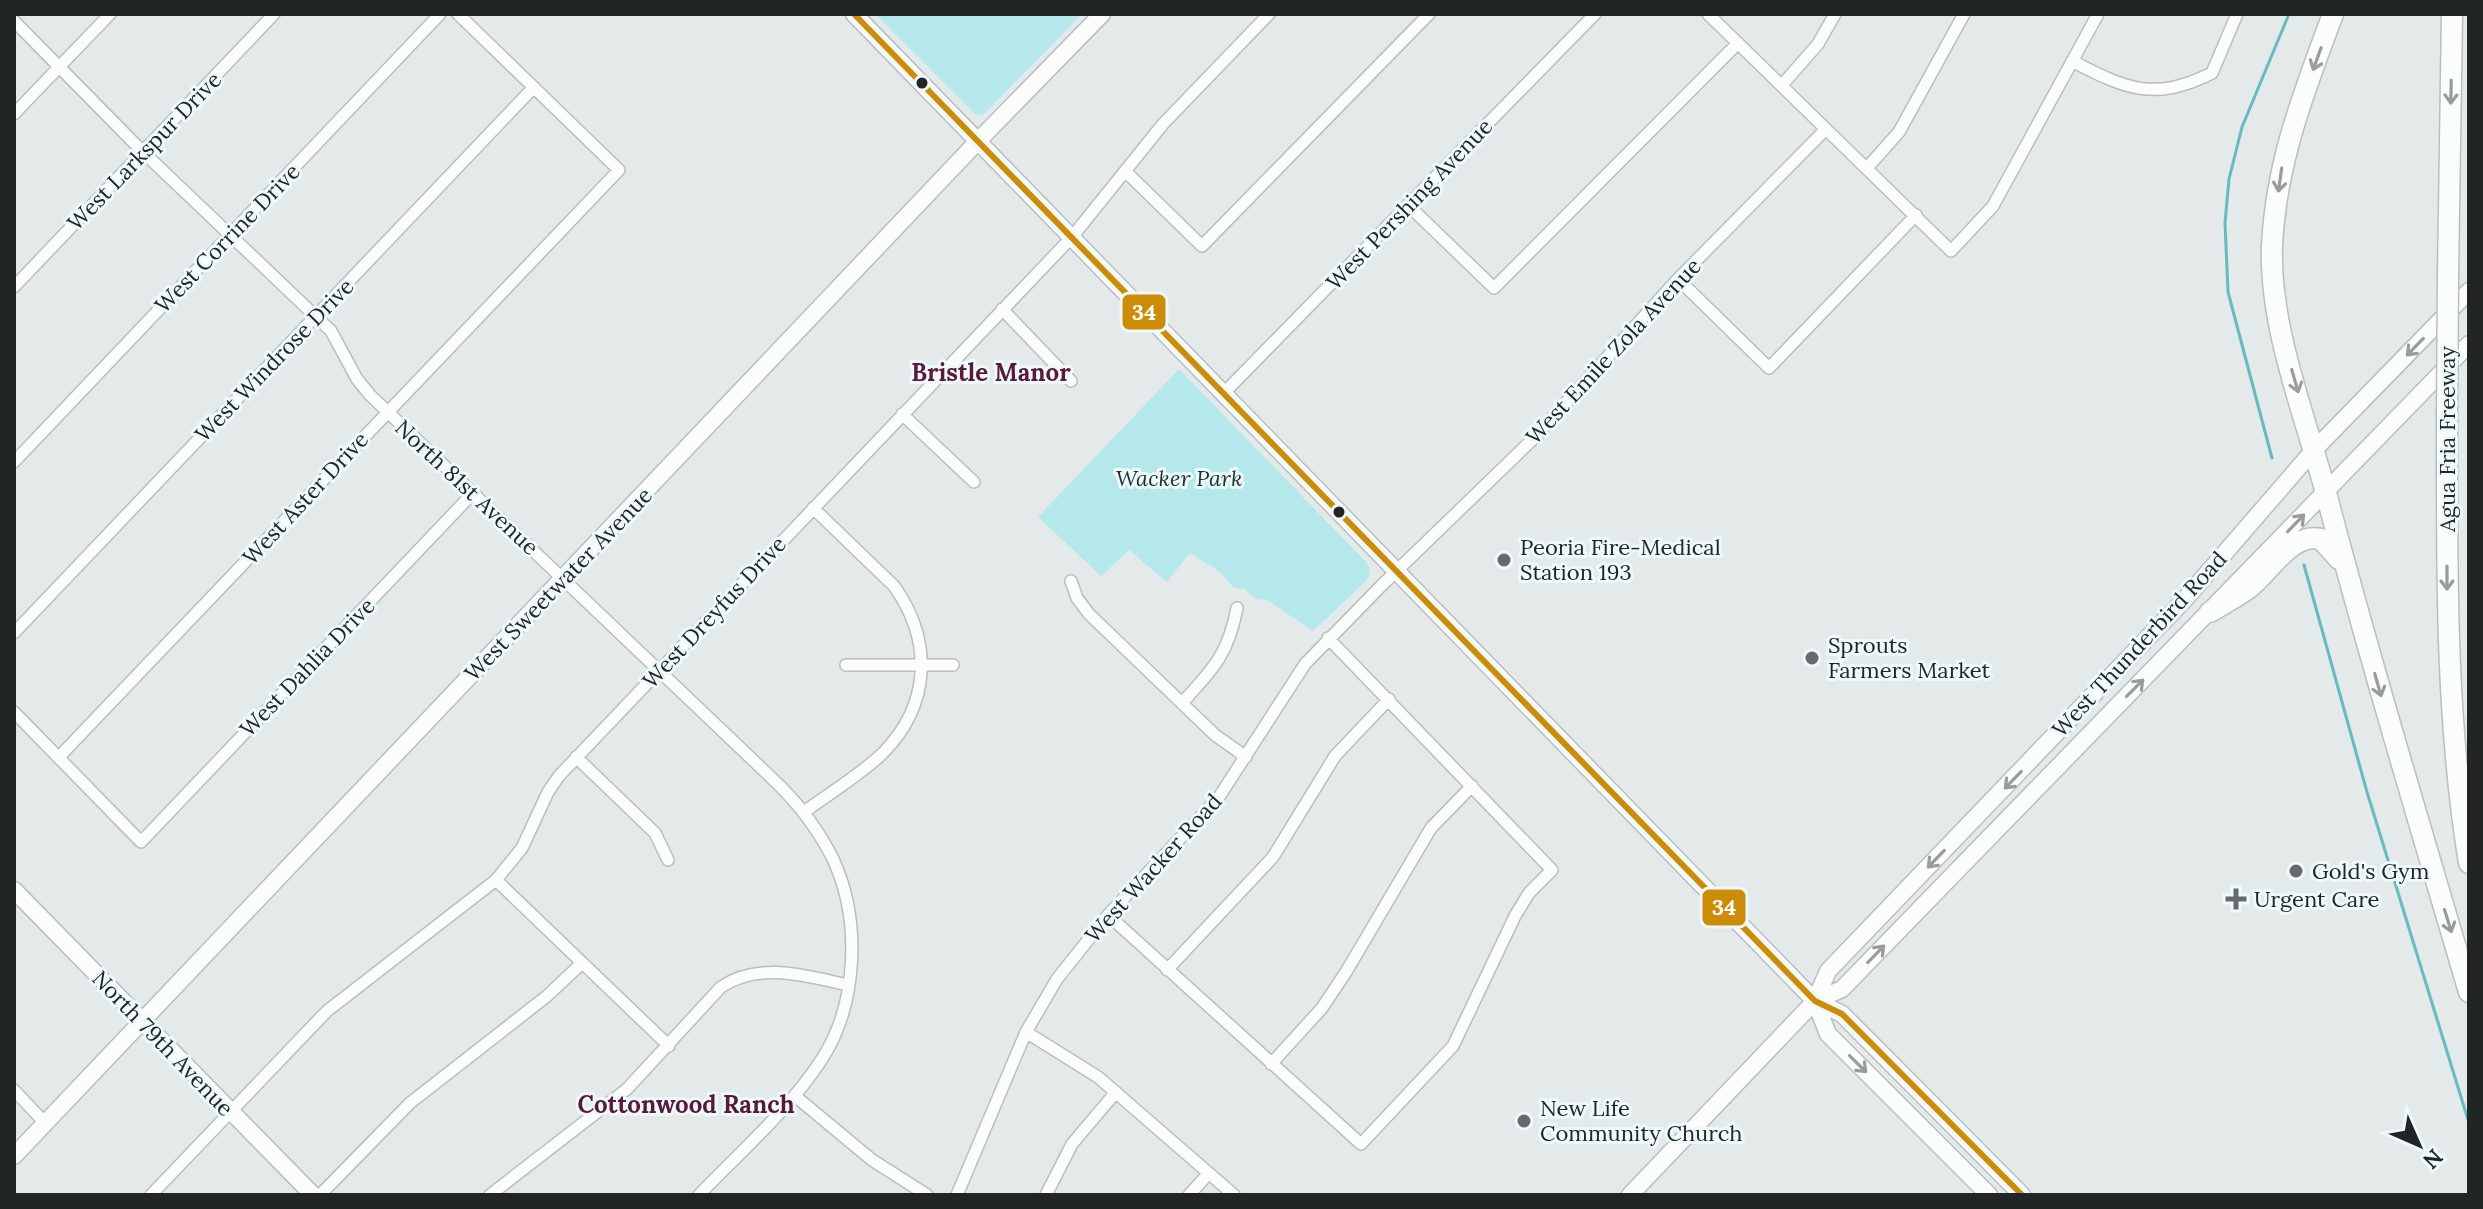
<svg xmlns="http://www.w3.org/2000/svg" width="2483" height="1209" font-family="Lora,serif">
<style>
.green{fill:#b4e8eb}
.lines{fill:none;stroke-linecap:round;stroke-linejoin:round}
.stream{stroke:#67bbbf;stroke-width:3}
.street-casing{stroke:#babebf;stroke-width:14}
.secondary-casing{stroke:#babebf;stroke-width:19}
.primary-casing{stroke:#babebf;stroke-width:19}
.highway-casing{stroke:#babebf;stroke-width:23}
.street{stroke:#fbfcfc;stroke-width:11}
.secondary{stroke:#fbfcfc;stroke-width:16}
.primary{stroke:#fbfcfc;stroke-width:16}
.highway{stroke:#fbfcfc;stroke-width:20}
.highway-bridge-casing{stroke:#babebf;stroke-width:23;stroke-linecap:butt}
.highway-bridge{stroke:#fbfcfc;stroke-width:20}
.bus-1-casing{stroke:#eff9f9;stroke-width:12}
.bus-1{stroke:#cc8c08;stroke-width:6}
.oneway{stroke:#999b9c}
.bus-dot{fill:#222526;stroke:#eff9f9;stroke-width:3}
.poi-dot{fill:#666a6b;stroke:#eff9f9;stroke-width:3}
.labels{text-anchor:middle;stroke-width:6;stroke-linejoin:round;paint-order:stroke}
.street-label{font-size:22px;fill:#222526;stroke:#eff9f9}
.park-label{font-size:22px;font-style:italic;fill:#1a3335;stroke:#eff9f9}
.poi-label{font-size:22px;fill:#222526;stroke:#eff9f9;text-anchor:start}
.neighbourhood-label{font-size:24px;font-weight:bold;fill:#59193a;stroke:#eff9f9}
.line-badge{stroke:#eff9f9;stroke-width:3}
.badge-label{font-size:22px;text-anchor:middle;font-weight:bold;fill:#fff}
</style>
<rect width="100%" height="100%" fill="#e4e9ea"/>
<!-- green -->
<path class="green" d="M 875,14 L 1082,14 L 984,114 L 976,115 Z
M 1179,369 L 1367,563 L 1370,571 L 1367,580 L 1313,631 L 1267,600 L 1255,599 L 1245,589 L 1234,588 L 1219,571 L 1190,553 L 1167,582 L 1129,550 L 1101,576 L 1038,517 Z"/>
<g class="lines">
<!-- stream -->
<path class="stream" d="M 2272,458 L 2228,292 L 2225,223 L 2229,179 L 2242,127 L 2289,14
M 2304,565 L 2367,792 L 2469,1123"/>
<defs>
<path id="street" d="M 1708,14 L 1951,251 L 1993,206 L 2098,14
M 14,21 L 143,152 L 331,331 L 357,379 L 370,395 L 779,785 C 801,807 819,831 833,859 C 861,919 858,1003 822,1059 C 788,1111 741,1151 699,1195
M 2072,61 C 2126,89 2154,102 2212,73 L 2237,14
M 1782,85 L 1818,44 L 1835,14
M 14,114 L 110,14
M 1867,168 L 1899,132 L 1964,14
M 1126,172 L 1202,246 L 1429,14
M 1408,205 L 1494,288 L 1738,43
M 1678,279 L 1769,368 L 1916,215
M 14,287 L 274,14
M 1002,309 L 1071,381
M 1224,393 L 1595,14
M 902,414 L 974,482
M 14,462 L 440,14
M 1071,581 L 1077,598 L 1089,614 L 1215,735 L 1246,757
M 14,633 L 534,87
M 846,665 L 953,665
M 1182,703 C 1213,669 1228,655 1237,608
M 14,712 L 141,842 L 474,492
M 59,757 L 619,170 L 458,14
M 576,757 L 655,833 L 668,860
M 804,812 C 830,793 860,775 883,753 C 931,704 933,641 894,586 L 813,508
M 496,880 L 669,1046
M 1108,915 L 1361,1144 L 1453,1046 L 1515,916 L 1529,893 L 1552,870 L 1328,638
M 1167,970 L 1273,857 L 1335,756 L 1389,699
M 1026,1032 L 1098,1077 L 1234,1195
M 1271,1064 L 1322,1008 L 1346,972 L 1431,828 L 1472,786
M 14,1090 L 45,1123
M 795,1096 L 872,1160 L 927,1195
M 151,1195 L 327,1011 L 496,880 L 522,848 L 548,792 L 559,776 L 1072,237 L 1163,124 L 1269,14
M 320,1195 L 410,1103 L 547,996 L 582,963
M 490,1195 L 627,1089 L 721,987 C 760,961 806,976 848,985
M 957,1195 L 1026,1032 L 1057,979 L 1108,915 L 1219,797 L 1305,664 L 1382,585 L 1534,438 L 1678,279 L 1826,129
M 1046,1195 L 1072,1144 L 1116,1092
M 1189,1195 L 1209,1173"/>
<path id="secondary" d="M 14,890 L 313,1195
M 1815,1001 L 1842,989 L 2469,344
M 14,1156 L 978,141 L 1102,14
M 1630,1195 L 1815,1001 L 1828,971 L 2185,599 L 2313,451 L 2469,291"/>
<path id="primary" d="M 854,14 L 1815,1001 L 1842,1014 L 2022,1195
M 1815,1001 L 1828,1034 L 1989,1195"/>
<path id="highway" d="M 2333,14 C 2304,92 2276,162 2272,246 C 2269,326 2305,416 2326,493 C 2370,660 2420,826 2469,992
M 2448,275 L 2452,14
M 2447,416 C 2447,566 2445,715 2469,863
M 2210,612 C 2223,604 2237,597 2249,588 C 2270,572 2291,532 2321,539 L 2339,559"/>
</defs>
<!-- street casing -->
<use href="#street" class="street-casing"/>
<!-- secondary casing -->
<use href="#secondary" class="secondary-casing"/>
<!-- primary casing -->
<use href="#primary" class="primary-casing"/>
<!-- highway casing -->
<use href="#highway" class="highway-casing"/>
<!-- street -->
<use href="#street" class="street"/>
<!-- secondary -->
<use href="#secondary" class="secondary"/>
<!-- primary -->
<use href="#primary" class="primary"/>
<!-- highway -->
<use href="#highway" class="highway"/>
<defs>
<path id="highway-bridge" d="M 2447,416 L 2448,275"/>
</defs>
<!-- highway-bridge casing -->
<use href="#highway-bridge" class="highway-bridge-casing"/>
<!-- highway-bridge -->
<use href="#highway-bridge" class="highway-bridge"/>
<defs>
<path id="bus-1" d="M 854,14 L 1815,1001 L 1842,1014 L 2022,1195"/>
</defs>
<!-- bus-1 casing -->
<use href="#bus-1" class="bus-1-casing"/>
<!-- bus-1 -->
<use href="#bus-1" class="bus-1"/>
</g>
<!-- one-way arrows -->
<defs><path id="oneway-shaft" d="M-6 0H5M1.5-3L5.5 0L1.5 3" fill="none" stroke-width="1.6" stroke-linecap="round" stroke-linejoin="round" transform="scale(2)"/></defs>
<g class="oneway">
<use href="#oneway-shaft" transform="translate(2317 59) rotate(110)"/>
<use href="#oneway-shaft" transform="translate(2451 92) rotate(91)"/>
<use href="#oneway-shaft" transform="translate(2280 180) rotate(98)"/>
<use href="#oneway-shaft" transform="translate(2415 347) rotate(134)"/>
<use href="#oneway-shaft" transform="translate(2295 381) rotate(74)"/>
<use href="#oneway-shaft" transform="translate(2296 523) rotate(-46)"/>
<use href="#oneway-shaft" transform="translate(2447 578) rotate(90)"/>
<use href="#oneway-shaft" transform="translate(2378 685) rotate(74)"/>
<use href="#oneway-shaft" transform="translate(2135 688) rotate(-45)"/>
<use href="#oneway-shaft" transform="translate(2013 780) rotate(134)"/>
<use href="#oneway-shaft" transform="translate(1936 859) rotate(134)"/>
<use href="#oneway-shaft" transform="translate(2448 921) rotate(73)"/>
<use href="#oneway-shaft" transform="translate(1876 954) rotate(-46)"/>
<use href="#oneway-shaft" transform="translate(1858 1064) rotate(45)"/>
</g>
<!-- markers -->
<g class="bus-dot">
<circle cx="922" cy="83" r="7"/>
<circle cx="1339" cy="512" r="7"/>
</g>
<g class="poi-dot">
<circle cx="1504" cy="560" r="8"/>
<circle cx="1812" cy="658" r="8"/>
<circle cx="2296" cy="871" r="8"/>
<path d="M2232 887h8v8h8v8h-8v8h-8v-8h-8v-8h8z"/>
<circle cx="1524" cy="1121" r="8"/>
</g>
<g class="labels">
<!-- street labels -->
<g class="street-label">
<text transform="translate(144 151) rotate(-46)" y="8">West Larkspur Drive</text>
<text transform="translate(1409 204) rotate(-46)" y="8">West Pershing Avenue</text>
<text transform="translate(227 238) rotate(-46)" y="8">West Corrine Drive</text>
<text transform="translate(1613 351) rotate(-47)" y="8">West Emile Zola Avenue</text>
<text transform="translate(274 360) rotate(-46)" y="8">West Windrose Drive</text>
<text transform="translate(2447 439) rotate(-90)" y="8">Agua Fria Freeway</text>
<text transform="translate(467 487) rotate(43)" y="8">North 81st Avenue</text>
<text transform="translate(305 498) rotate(-47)" y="8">West Aster Drive</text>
<text transform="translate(558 584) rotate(-46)" y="8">West Sweetwater Avenue</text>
<text transform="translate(714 612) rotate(-47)" y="8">West Dreyfus Drive</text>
<text transform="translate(2139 644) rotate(-47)" y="8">West Thunderbird Road</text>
<text transform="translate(307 667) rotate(-46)" y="8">West Dahlia Drive</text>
<text transform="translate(1153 868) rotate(-48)" y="8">West Wacker Road</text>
<text transform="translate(163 1043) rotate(46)" y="8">North 79th Avenue</text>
</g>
<!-- park labels -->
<g class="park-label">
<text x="1179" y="486">Wacker Park</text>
</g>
<!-- poi labels -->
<g class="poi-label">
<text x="1520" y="555">Peoria Fire-Medical<tspan x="1520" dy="25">Station 193</tspan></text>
<text x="1828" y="653">Sprouts<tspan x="1828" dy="25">Farmers Market</tspan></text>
<text x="2312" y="879">Gold's Gym</text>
<text x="2254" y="907">Urgent Care</text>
<text x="1540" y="1116">New Life<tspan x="1540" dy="25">Community Church</tspan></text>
</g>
<!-- neighbourhood labels -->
<g class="neighbourhood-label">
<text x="991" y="381">Bristle Manor</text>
<text x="686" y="1113">Cottonwood Ranch</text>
</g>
</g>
<g class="line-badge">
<rect x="1121" y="293" width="46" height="38" rx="8" fill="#cc8c08"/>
<rect x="1701" y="888" width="46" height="39" rx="8" fill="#cc8c08"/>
</g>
<g class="badge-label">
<text x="1144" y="320">34</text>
<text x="1724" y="915">34</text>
</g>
<!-- border -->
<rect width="2483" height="1209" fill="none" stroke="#222526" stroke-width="32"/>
<!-- north arrow -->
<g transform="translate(2419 1145) rotate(135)" stroke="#eff9f9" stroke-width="6" paint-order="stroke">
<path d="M0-6L14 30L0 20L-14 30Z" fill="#222526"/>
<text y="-12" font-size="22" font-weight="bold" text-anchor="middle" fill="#222526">N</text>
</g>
</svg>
